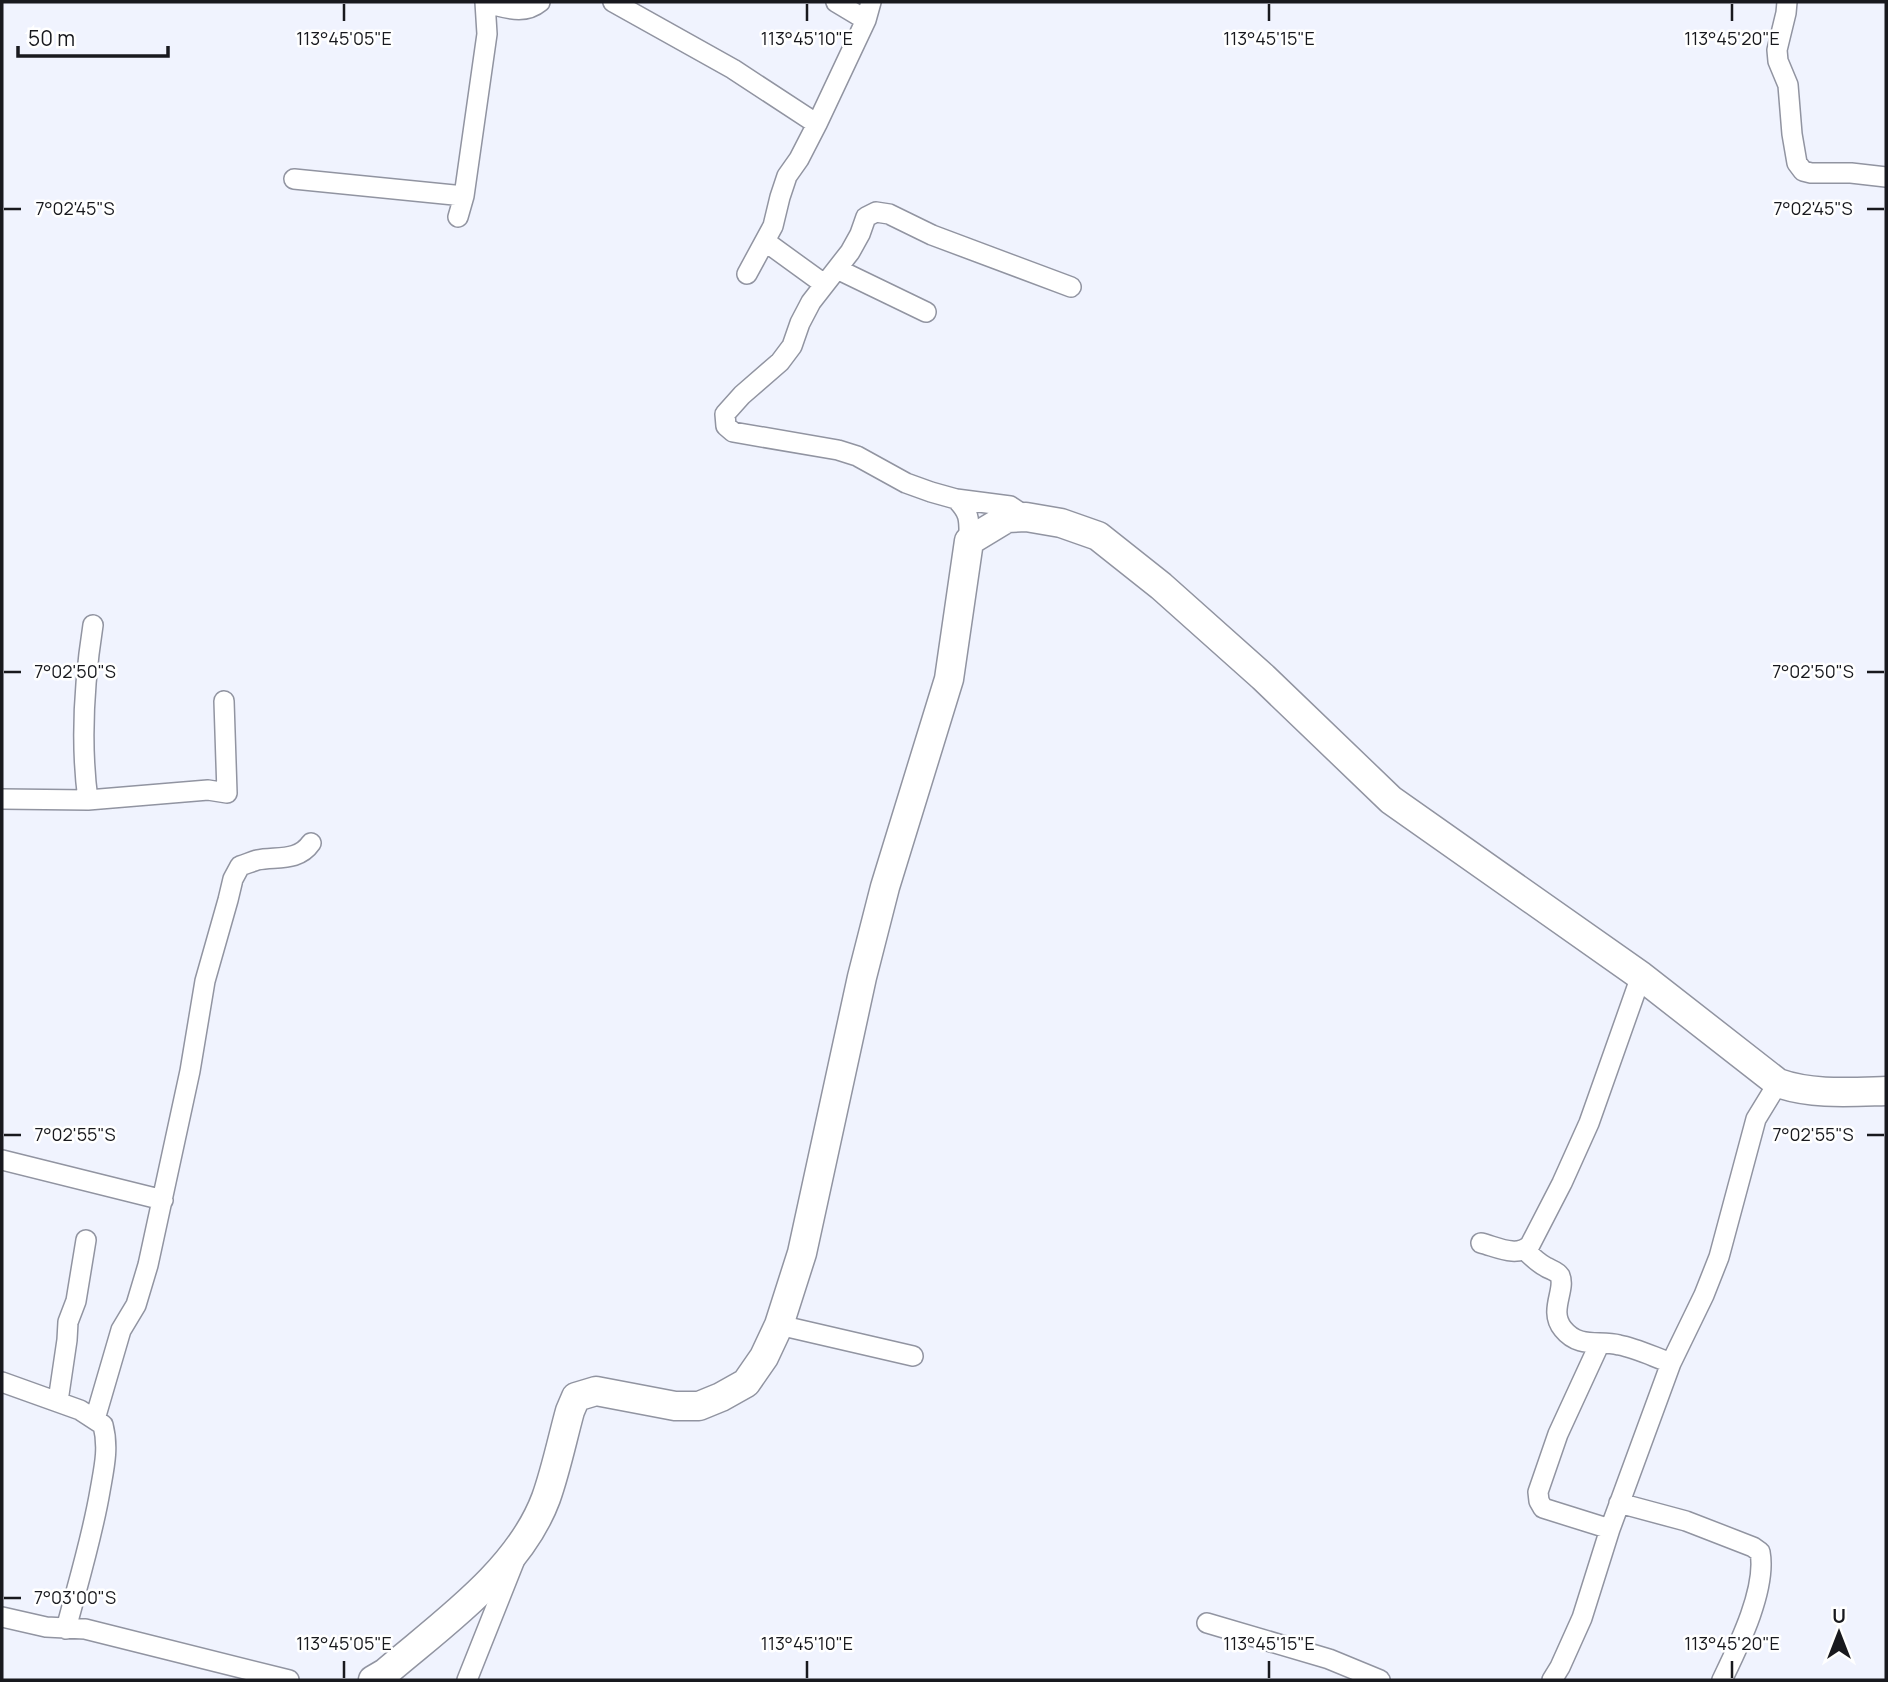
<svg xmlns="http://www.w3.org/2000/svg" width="1888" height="1682" font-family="Manrope,sans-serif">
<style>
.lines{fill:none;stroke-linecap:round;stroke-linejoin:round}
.street-casing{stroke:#9194a1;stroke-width:22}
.secondary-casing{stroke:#9194a1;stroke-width:31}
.street{stroke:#fff;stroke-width:19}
.secondary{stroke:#fff;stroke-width:28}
.ticks{fill:none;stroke:#18191e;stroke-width:2.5}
.ticks-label{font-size:18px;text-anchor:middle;fill:#18191e;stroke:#fff;stroke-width:5;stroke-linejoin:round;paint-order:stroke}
</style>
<rect width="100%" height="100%" fill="#f0f3fe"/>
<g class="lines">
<defs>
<path id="street" d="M 613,2 L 733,69 L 817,124
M 836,2 L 866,20
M 1787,2 L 1786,13 L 1777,50 L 1778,61 L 1788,85 L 1792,134 L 1797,163 L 1803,171 L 1811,173 L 1851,173 L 1886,177
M 485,3 C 505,7 523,16 540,2
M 294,179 L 464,196
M 458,217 L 464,196 L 487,34 L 485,2
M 766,242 L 824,284
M 837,269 L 926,312
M 747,274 L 773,226 L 780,197 L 787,176 L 799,159 L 817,124 L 866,20 L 871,2
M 956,499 C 971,514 969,521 969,541
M 1025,516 L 1010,506 L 956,499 L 931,492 L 906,483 L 857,456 L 838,450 L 733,432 L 726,426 L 725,414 L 742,395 L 780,362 L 792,346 L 800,323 L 811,302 L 850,252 L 860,234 L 866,217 L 876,212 L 889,214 L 932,235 L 1071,287
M 2,799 L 88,800 L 208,790 L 227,793 L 224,701
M 88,800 C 80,741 84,683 93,625
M 2,1160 L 163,1200
M 1481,1243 C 1497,1247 1517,1258 1530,1245 L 1562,1183 L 1589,1123 L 1641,976
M 1525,1250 C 1532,1257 1538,1263 1546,1267 C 1551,1270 1557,1271 1560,1276 C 1566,1290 1548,1311 1563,1329 C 1579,1349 1599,1340 1619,1345 C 1636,1348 1654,1357 1671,1363
M 779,1325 L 913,1356
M 1599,1345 L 1558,1434 L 1538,1492 L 1539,1501 L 1543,1508 L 1610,1529
M 2,1382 L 80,1410 L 103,1425 C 109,1448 104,1468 100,1491 C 92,1538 78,1583 66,1629
M 58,1401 L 67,1340 L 68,1322 L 76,1301 L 86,1240
M 95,1419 L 121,1330 L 136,1305 L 148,1265 L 190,1071 L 205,981 L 228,900 L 233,879 L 240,866 C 246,864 251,862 257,860 C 276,856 298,862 311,843
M 1619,1503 L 1686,1521 L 1753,1547 L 1760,1552 C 1767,1589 1738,1647 1722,1680
M 2,1617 L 46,1627 L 85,1629 L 289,1680
M 1207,1623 L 1329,1659 L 1380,1680
M 467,1680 L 514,1562
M 1552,1680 L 1560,1667 L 1582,1618 L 1610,1529 L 1671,1363 L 1704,1295 L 1719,1257 L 1756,1119 L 1778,1083"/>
<path id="secondary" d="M 373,1680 L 385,1673 C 442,1624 519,1571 546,1498 C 556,1470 562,1440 570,1411 L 576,1397 L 596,1391 L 675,1406 L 699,1406 L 721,1397 L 746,1383 L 764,1357 L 779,1325 L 802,1253 L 862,977 L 885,887 L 949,679 L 969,541 L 1007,518 L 1026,517 L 1061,523 L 1098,536 L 1161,586 L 1263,677 L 1391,800 L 1641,976 L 1778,1083 C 1811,1095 1851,1092 1886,1091"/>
</defs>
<!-- street casing -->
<use href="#street" class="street-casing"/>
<!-- secondary casing -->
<use href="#secondary" class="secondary-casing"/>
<!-- street -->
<use href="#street" class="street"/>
<!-- secondary -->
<use href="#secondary" class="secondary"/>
</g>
<!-- ticks -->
<path class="ticks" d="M 344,4 L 344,21M 807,4 L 807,21M 1269,4 L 1269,21M 1732,4 L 1732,21M 4,209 L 21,209M 1867,209 L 1884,209M 4,672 L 21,672M 1867,672 L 1884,672M 4,1135 L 21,1135M 1867,1135 L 1884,1135M 4,1598 L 21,1598M 344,1661 L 344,1678M 807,1661 L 807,1678M 1269,1661 L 1269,1678M 1732,1661 L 1732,1678"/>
<g class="ticks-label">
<text x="344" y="45">113°45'05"E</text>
<text x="807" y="45">113°45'10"E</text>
<text x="1269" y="45">113°45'15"E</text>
<text x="1732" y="45">113°45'20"E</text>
<text x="75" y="215">7°02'45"S</text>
<text x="1813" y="215">7°02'45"S</text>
<text x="75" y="678">7°02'50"S</text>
<text x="1813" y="678">7°02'50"S</text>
<text x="75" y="1141">7°02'55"S</text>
<text x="1813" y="1141">7°02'55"S</text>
<text x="75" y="1604">7°03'00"S</text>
<text x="344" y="1650">113°45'05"E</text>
<text x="807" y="1650">113°45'10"E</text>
<text x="1269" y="1650">113°45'15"E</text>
<text x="1732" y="1650">113°45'20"E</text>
</g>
<!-- border -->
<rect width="1888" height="1682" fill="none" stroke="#18191e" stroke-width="7"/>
<!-- north arrow -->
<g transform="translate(1839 1633)" stroke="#ffffff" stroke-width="5" paint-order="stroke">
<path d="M0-5L12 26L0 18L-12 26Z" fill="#18191e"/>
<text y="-10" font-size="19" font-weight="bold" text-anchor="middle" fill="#18191e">U</text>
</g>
<!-- scale -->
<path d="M18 46v10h150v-10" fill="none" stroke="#18191e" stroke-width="3.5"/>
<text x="28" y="46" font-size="21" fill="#18191e" stroke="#ffffff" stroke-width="5" paint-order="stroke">50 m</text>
</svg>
